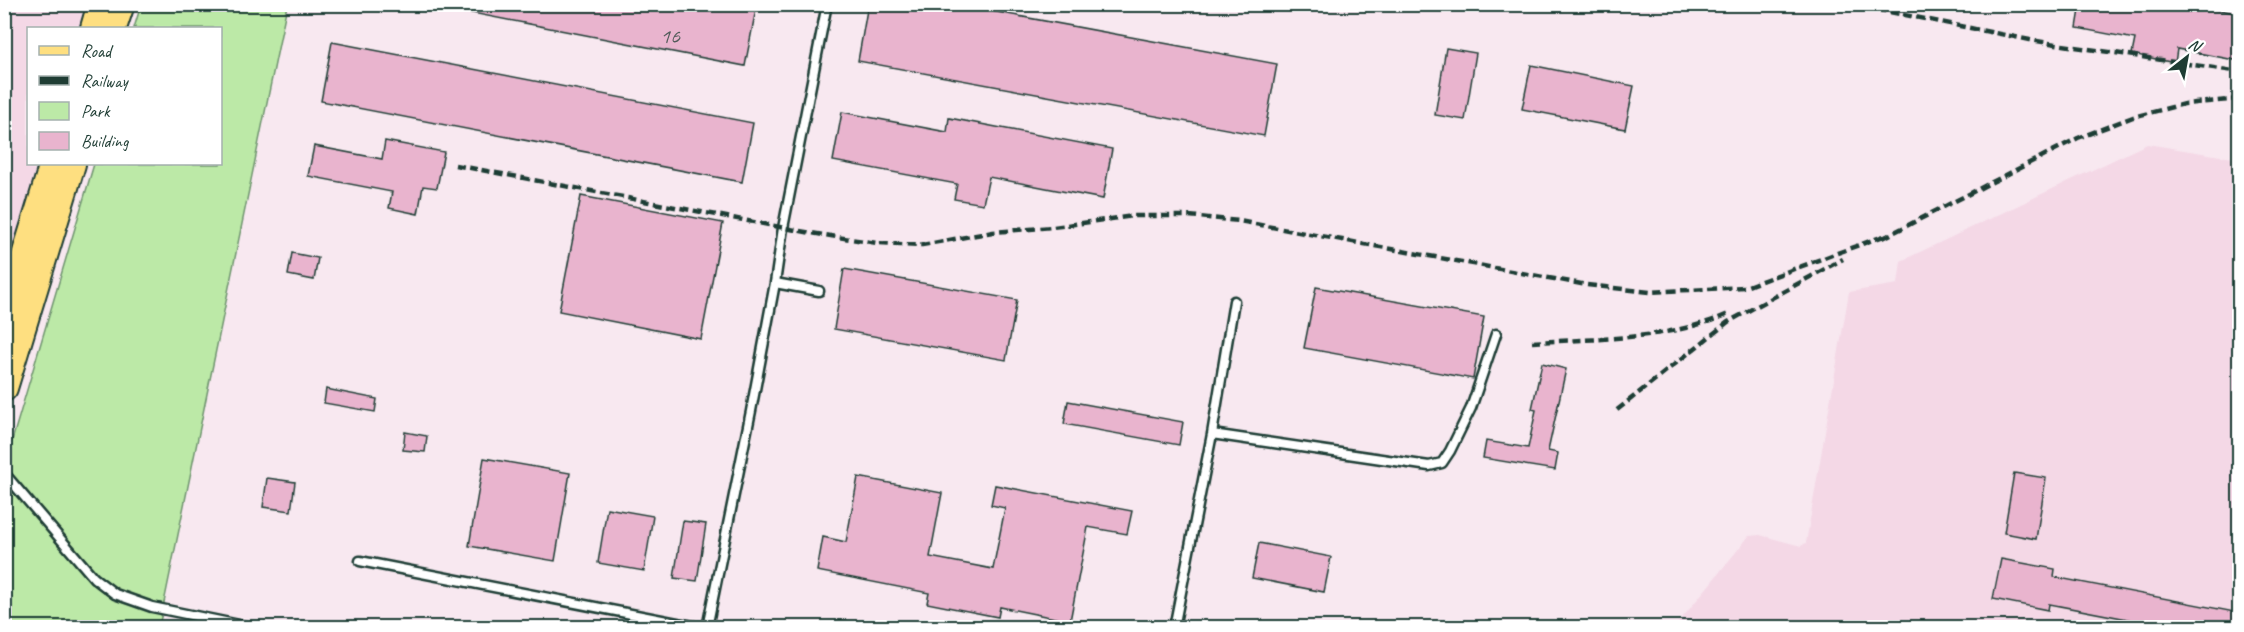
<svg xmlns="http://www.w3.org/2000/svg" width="2244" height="632" font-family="Caveat,sans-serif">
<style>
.built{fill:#f4d8e6}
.green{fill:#bce9a7;stroke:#6e936e;stroke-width:1.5}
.building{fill:#e9b4ce;stroke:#1f3d34;stroke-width:1.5}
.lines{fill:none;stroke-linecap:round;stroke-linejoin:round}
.service-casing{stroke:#1f3d34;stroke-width:13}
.primary-casing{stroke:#1f3d34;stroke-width:30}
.service{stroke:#fff;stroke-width:8}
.primary{stroke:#fedf80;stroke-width:26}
.rail{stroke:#1f3d34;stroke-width:4.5;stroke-dasharray:9 4.5;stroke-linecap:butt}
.labels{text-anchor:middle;stroke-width:5;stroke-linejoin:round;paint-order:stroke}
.number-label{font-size:22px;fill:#525b5a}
</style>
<rect width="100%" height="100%" fill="#f8e8f0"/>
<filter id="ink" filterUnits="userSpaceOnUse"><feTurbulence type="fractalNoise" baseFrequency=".0167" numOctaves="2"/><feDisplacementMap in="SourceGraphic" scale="12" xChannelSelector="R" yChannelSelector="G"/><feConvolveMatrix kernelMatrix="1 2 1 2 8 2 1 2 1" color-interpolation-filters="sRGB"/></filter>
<g filter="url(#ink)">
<!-- built -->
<path class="built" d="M 4,5 L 86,5 L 79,28 L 28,28 L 28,164 L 40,164 L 4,280 Z
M 2147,144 L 2239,159 L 2239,627 L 1674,628 L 1749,536 L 1760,535 L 1801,546 L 1806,543 L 1849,292 L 1898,284 L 1901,261 Z"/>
<!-- green -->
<path class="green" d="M 141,5 L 287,5 L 159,627 L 5,628 L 5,464 L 94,164 L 220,164 L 220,28 L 134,28 Z"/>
<!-- building -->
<path class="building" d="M 463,4 L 757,4 L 745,66 L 462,11 Z
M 868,4 L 953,4 L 1277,64 L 1264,136 L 858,61 Z
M 2081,4 L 2191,4 L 2240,14 L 2240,61 L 2177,49 L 2175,63 L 2132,54 L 2135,39 L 2077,28 Z
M 332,42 L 753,123 L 742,182 L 321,101 Z
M 1446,48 L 1476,53 L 1465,120 L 1435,115 Z
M 1531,65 L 1634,86 L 1625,129 L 1522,109 Z
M 842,112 L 947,132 L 949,118 L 1112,149 L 1103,199 L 989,177 L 983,204 L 954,199 L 957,184 L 833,161 Z
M 385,141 L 444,152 L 437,188 L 423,186 L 418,214 L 389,208 L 392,192 L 308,176 L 314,146 L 382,159 Z
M 581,196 L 723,223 L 701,339 L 559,311 Z
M 292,253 L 318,258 L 314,280 L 288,275 Z
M 844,269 L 1017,300 L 1006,360 L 834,329 Z
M 1316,287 L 1484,317 L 1473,379 L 1304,348 Z
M 1542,363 L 1566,369 L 1548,451 L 1558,453 L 1555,470 L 1483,458 L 1486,441 L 1528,448 L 1536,410 L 1532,409 Z
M 326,389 L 377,399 L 375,412 L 324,403 Z
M 1068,401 L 1183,422 L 1179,445 L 1064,424 Z
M 405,432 L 427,436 L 425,452 L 403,450 Z
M 484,458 L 570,473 L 555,561 L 469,546 Z
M 2014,473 L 2046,478 L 2036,539 L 2004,533 Z
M 858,477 L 942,493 L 930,557 L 993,569 L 1005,508 L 991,505 L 995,485 L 1132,511 L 1127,534 L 1088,527 L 1070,621 L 1000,607 L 998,617 L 927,603 L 929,593 L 817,571 L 823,537 L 846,542 Z
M 267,478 L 295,482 L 291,511 L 263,507 Z
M 607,508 L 653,516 L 644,571 L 598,563 Z
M 683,521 L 706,524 L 697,581 L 674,578 Z
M 1259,543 L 1331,557 L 1324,592 L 1252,578 Z
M 2001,559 L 2055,569 L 2054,577 L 2240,613 L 2240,627 L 2169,627 L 2049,604 L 2048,610 L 1993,599 Z"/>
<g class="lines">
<defs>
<path id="service" d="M 775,283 L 819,291
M 1212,434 L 1429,466 L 1442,463 L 1450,451 L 1471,408 L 1496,334
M 4,473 L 94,578 L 115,594 L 152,607 L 254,628
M 360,561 L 703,628
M 707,628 L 751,411 L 775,283 L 783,228 L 827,4
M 1174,628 L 1212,434 L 1234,301"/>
<path id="primary" d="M 94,28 L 101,4
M 113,28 L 121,4
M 4,325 L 53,164
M 4,388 L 72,164"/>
</defs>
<!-- service casing -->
<use href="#service" class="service-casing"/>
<!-- primary casing -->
<use href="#primary" class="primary-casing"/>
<!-- service -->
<use href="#service" class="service"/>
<!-- primary -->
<use href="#primary" class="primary"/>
<!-- rail -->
<path class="rail" d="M 1850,4 L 2030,40 L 2240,72
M 455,165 L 811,233 L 877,243 L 922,245 L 993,232 L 1053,227 L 1133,216 L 1189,216 L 1239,221 L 1587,285 L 1650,292 L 1745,287 L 1889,234
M 1883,238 L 2078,138 L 2133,117 L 2184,104 L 2240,99
M 1532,342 C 1599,339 1669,340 1731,313
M 1617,410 L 1728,322 L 1843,259"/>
</g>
</g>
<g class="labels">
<!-- number labels -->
<g class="number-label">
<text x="670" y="43">16</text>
</g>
</g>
<!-- margin -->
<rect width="2244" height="632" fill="none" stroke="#fff" stroke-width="24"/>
<rect x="12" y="12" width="2220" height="608" fill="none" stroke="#1f3d34" stroke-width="2" filter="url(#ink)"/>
<!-- legend -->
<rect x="27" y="27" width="195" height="138" fill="#ffffff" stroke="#a5b1ae" stroke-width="1.5"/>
<rect x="39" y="46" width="30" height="9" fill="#fedf80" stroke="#a5b1ae" stroke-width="1.5"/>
<text x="81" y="57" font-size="18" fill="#1f3d34">Road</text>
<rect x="39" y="76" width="30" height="9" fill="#1f3d34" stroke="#a5b1ae" stroke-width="1.5"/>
<text x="81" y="87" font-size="18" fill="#1f3d34">Railway</text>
<rect x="39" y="102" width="30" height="18" fill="#bce9a7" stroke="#a5b1ae" stroke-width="1.5"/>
<text x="81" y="117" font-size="18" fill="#1f3d34">Park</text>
<rect x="39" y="132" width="30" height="18" fill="#e9b4ce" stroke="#a5b1ae" stroke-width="1.5"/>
<text x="81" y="147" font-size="18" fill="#1f3d34">Building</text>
<!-- north arrow -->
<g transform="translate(2187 57) rotate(31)" stroke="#ffffff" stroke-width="4.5" paint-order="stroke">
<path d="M0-4.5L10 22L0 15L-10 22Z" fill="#1f3d34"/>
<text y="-9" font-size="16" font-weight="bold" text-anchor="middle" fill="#1f3d34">N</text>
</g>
</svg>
